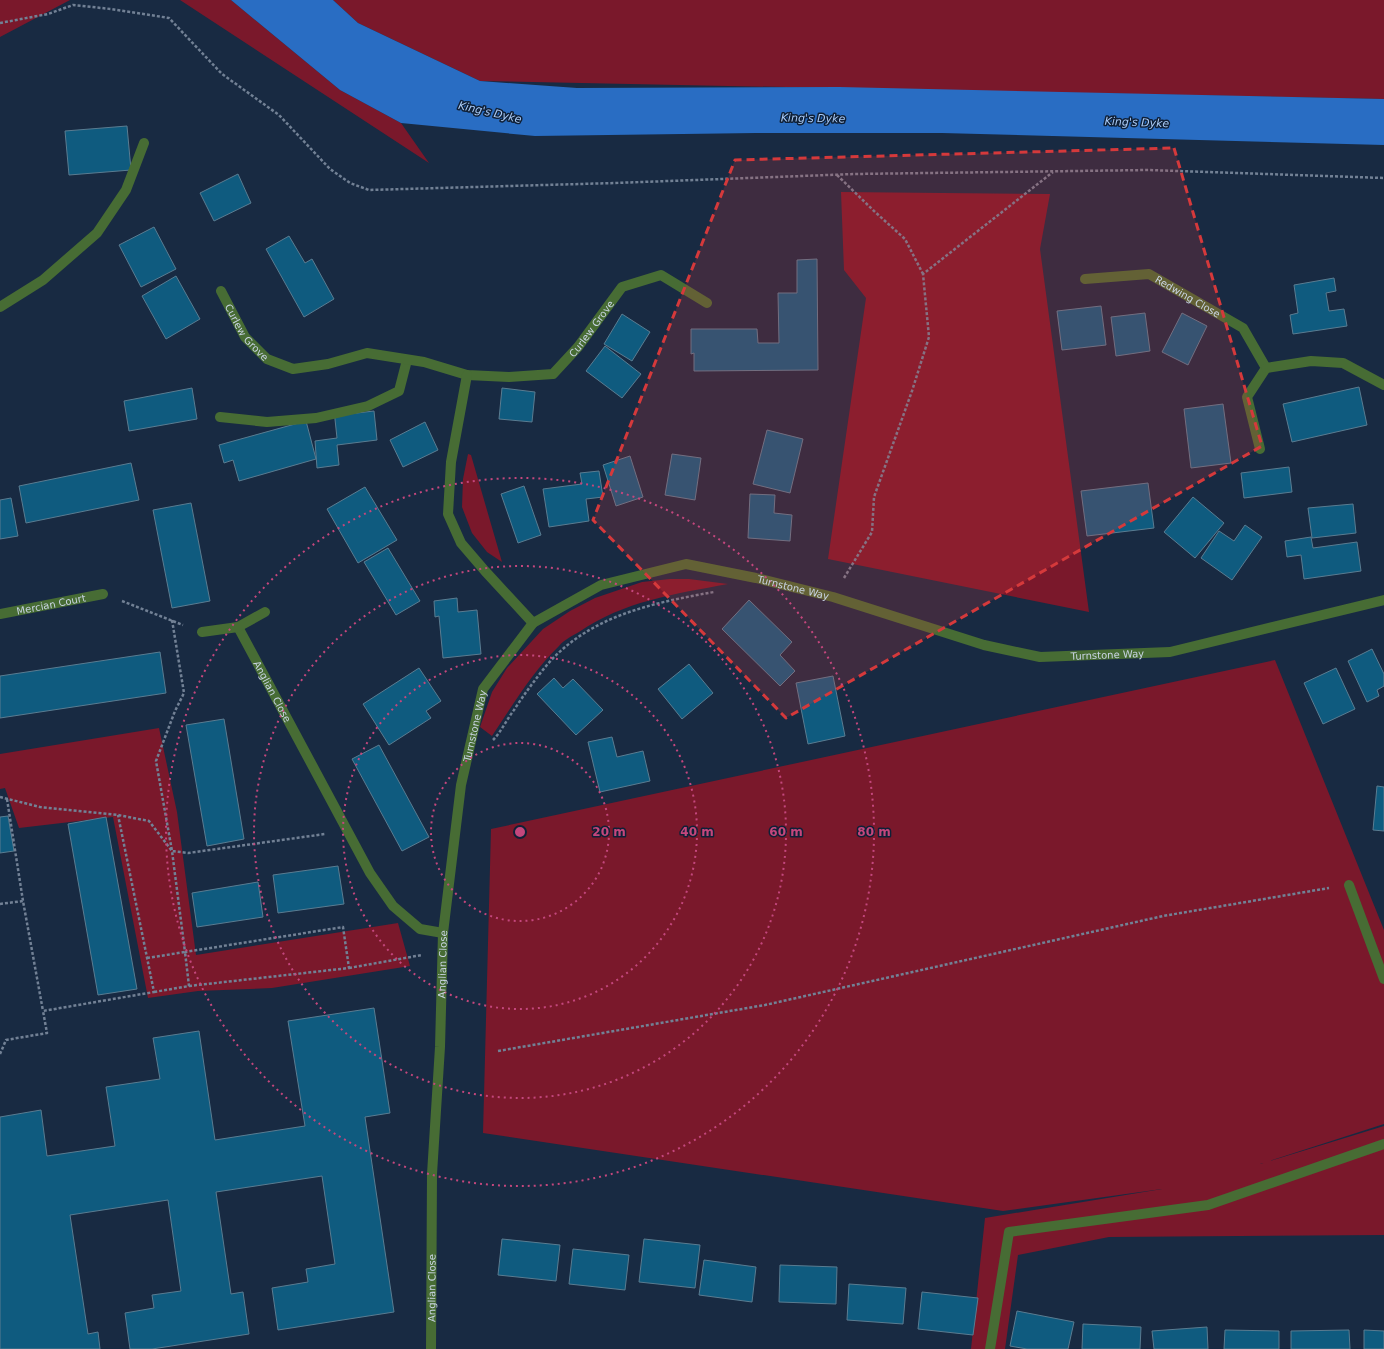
<svg xmlns="http://www.w3.org/2000/svg" width="1384" height="1349" font-family="'DejaVu Sans',sans-serif">
<style>
.green{fill:#7a182b}
.water{fill:#296dc3}
.building{fill:#0f5b7f;stroke:#5a7c91}
.lines{fill:none;stroke-linecap:round;stroke-linejoin:round}
.path{stroke:#728195;stroke-width:2.5;stroke-dasharray:3 2;stroke-linecap:butt}
.service{stroke:#476c34;stroke-width:10}
.minor{stroke:#476c34;stroke-width:10}
.marked{fill:#d5393b;fill-opacity:0.2;stroke:#d5393b;stroke-width:3;stroke-dasharray:8 5;stroke-linejoin:round}
.ring{fill:none;stroke:#c4477d;stroke-width:2;stroke-dasharray:2 4}
.labels{text-anchor:middle;stroke-width:3;stroke-linejoin:round;paint-order:stroke}
.street-label{font-size:10px;fill:#c9d4e4;stroke:#0f2037}
.water-label{font-size:11px;font-style:italic;fill:#aacbf7;stroke:#0f2037}
.centre{fill:#c4477d;stroke:#0f2037;stroke-width:2}
.ring-label{font-size:12px;text-anchor:middle;font-weight:bold;fill:#c4477d;stroke:#0f2037;stroke-width:3;stroke-linejoin:round;paint-order:stroke}
</style>
<rect width="100%" height="100%" fill="#182a42"/>
<!-- green -->
<path class="green" d="M 0,0 L 70,0 L 0,37 Z
M 180,0 L 231,0 L 340,90 L 401,123 L 429,163 Z
M 333,0 L 1384,0 L 1384,99 L 480,81 L 358,23 Z
M 841,192 L 1050,194 L 1040,249 L 1089,612 L 828,559 L 866,298 L 844,270 Z
M 468,454 L 471,455 L 502,562 L 487,552 L 472,533 L 462,507 L 463,479 Z
M 670,579 L 689,579 L 728,584 C 675,594 624,601 579,632 C 572,636 564,640 559,646 C 533,671 512,706 492,736 L 480,727 L 492,692 L 507,668 L 543,629 L 570,611 L 595,598 L 642,582 Z
M 1275,660 L 1384,930 L 1384,1124 L 1260,1164 L 1384,1126 L 1384,1235 L 1109,1237 L 1018,1255 L 1005,1349 L 971,1349 L 985,1218 L 1162,1189 L 1003,1211 L 483,1133 L 491,829 Z
M 159,728 L 177,812 L 196,955 L 398,923 L 410,966 L 272,988 L 198,991 L 148,998 L 113,817 L 19,828 L 5,788 L 0,789 L 0,754 Z"/>
<!-- water -->
<path class="water" d="M 231,0 L 333,0 L 358,23 L 480,81 L 577,88 L 839,87 L 1384,99 L 1384,145 L 942,133 L 756,133 L 535,136 L 401,123 L 340,90 Z"/>
<!-- building -->
<path class="building" d="M 127,126 L 131,170 L 69,175 L 65,131 Z
M 238,174 L 251,203 L 214,221 L 200,193 Z
M 154,227 L 176,269 L 141,287 L 119,245 Z
M 289,236 L 305,263 L 312,259 L 334,299 L 304,317 L 266,249 Z
M 817,259 L 818,370 L 694,371 L 694,353 L 691,354 L 691,329 L 757,329 L 758,343 L 779,343 L 778,293 L 797,293 L 797,260 Z
M 176,276 L 200,319 L 166,339 L 142,296 Z
M 1334,278 L 1336,291 L 1326,293 L 1329,311 L 1344,309 L 1347,326 L 1293,334 L 1290,315 L 1298,313 L 1294,285 Z
M 1101,306 L 1106,345 L 1062,350 L 1057,311 Z
M 1145,313 L 1150,351 L 1116,356 L 1111,317 Z
M 1182,313 L 1207,326 L 1188,365 L 1162,352 Z
M 622,314 L 650,332 L 632,361 L 604,344 Z
M 605,346 L 641,374 L 622,398 L 586,371 Z
M 1359,387 L 1367,425 L 1292,442 L 1283,404 Z
M 192,388 L 197,419 L 129,431 L 124,401 Z
M 502,388 L 535,392 L 532,422 L 499,419 Z
M 1223,404 L 1231,463 L 1191,468 L 1184,409 Z
M 334,410 L 357,413 L 374,411 L 377,440 L 337,445 L 339,465 L 317,468 L 315,441 L 337,438 Z
M 306,421 L 316,459 L 239,481 L 233,460 L 224,463 L 219,445 Z
M 425,422 L 438,450 L 403,467 L 390,440 Z
M 767,430 L 803,439 L 790,493 L 753,484 Z
M 672,454 L 701,458 L 695,500 L 665,495 Z
M 630,456 L 643,497 L 616,506 L 603,465 Z
M 131,463 L 139,500 L 26,523 L 19,486 Z
M 1289,467 L 1292,492 L 1244,498 L 1241,473 Z
M 599,471 L 603,497 L 586,499 L 589,521 L 549,527 L 543,489 L 582,484 L 580,473 Z
M 1148,483 L 1154,528 L 1087,536 L 1081,491 Z
M 524,486 L 541,535 L 518,543 L 501,494 Z
M 365,487 L 397,540 L 358,563 L 327,509 Z
M 750,494 L 775,495 L 774,513 L 792,515 L 790,541 L 748,538 Z
M 1193,497 L 1224,523 L 1195,558 L 1164,532 Z
M 11,498 L 18,536 L 0,539 L 0,500 Z
M 191,503 L 210,601 L 172,608 L 153,510 Z
M 1353,504 L 1356,533 L 1312,538 L 1308,508 Z
M 1245,525 L 1262,537 L 1232,580 L 1201,558 L 1219,531 L 1234,541 Z
M 1311,537 L 1313,548 L 1357,542 L 1361,571 L 1304,579 L 1301,555 L 1287,557 L 1285,541 Z
M 388,548 L 420,601 L 396,615 L 364,562 Z
M 457,598 L 458,612 L 477,610 L 481,654 L 443,658 L 439,616 L 435,617 L 434,601 Z
M 749,600 L 792,642 L 780,655 L 795,671 L 780,686 L 722,629 Z
M 1372,649 L 1384,674 L 1384,686 L 1377,690 L 1379,696 L 1367,702 L 1348,661 Z
M 160,652 L 166,693 L 0,718 L 0,676 Z
M 689,664 L 713,693 L 682,719 L 658,689 Z
M 419,668 L 441,701 L 426,711 L 431,718 L 389,745 L 363,704 Z
M 1336,668 L 1355,709 L 1323,724 L 1304,683 Z
M 833,676 L 845,736 L 808,744 L 796,683 Z
M 554,678 L 563,688 L 573,679 L 603,710 L 576,735 L 537,694 Z
M 224,719 L 244,839 L 207,846 L 186,725 Z
M 612,737 L 617,757 L 643,751 L 650,781 L 600,792 L 588,742 Z
M 379,745 L 429,837 L 402,851 L 352,759 Z
M 1377,786 L 1384,787 L 1384,831 L 1373,830 Z
M 8,816 L 14,851 L 0,853 L 0,817 Z
M 106,817 L 137,989 L 98,995 L 68,824 Z
M 338,866 L 344,904 L 278,913 L 273,875 Z
M 258,882 L 263,917 L 197,927 L 192,893 Z
M 374,1008 L 390,1113 L 365,1117 L 394,1312 L 278,1330 L 272,1288 L 308,1282 L 306,1269 L 335,1264 L 322,1176 L 216,1192 L 231,1294 L 243,1292 L 249,1334 L 152,1349 L 130,1349 L 125,1313 L 154,1308 L 152,1295 L 181,1291 L 168,1200 L 70,1215 L 88,1334 L 98,1332 L 100,1349 L 0,1349 L 0,1117 L 41,1110 L 47,1156 L 115,1146 L 106,1087 L 160,1079 L 153,1038 L 199,1031 L 215,1140 L 305,1126 L 288,1021 Z
M 502,1239 L 560,1245 L 556,1281 L 498,1275 Z
M 644,1239 L 700,1245 L 695,1288 L 639,1282 Z
M 573,1249 L 629,1255 L 625,1290 L 569,1284 Z
M 704,1260 L 756,1267 L 752,1302 L 699,1295 Z
M 780,1265 L 837,1267 L 836,1304 L 779,1302 Z
M 849,1284 L 906,1288 L 903,1324 L 847,1320 Z
M 922,1292 L 978,1298 L 973,1335 L 918,1329 Z
M 1017,1311 L 1074,1322 L 1068,1349 L 1027,1349 L 1010,1346 Z
M 1083,1324 L 1141,1327 L 1140,1349 L 1082,1349 Z
M 1207,1327 L 1208,1349 L 1154,1349 L 1152,1331 Z
M 1225,1330 L 1279,1331 L 1279,1349 L 1224,1349 Z
M 1349,1330 L 1350,1349 L 1291,1349 L 1291,1331 Z
M 1364,1330 L 1384,1331 L 1384,1349 L 1364,1349 Z"/>
<g class="lines">
<!-- path -->
<path class="path" d="M 0,23 L 48,14 L 73,5 L 111,9 L 169,18 L 222,74 L 279,115 L 330,169 L 350,183 L 369,190 L 615,183 L 855,174 L 1149,170 L 1384,178
M 837,175 L 874,211 L 905,239 L 923,274
M 844,578 L 872,532 L 874,497 L 912,391 L 929,337 L 923,274 L 1053,172
M 122,601 L 183,625
M 493,740 C 501,732 507,719 514,710 C 523,696 532,684 542,671 C 584,617 651,603 714,592
M 0,797 L 40,807 L 118,815 L 149,821 L 172,851 L 156,761 L 175,711 L 184,693 L 172,620
M 7,799 L 23,901 L 43,1011
M 0,904 L 23,901
M 147,958 L 185,952 L 189,986 L 154,992
M 349,968 L 422,955
M 189,986 L 349,968 L 343,927 L 185,952 L 172,851 L 188,853 L 325,834
M 498,1051 L 765,1005 L 1163,916 L 1329,888
M 0,1054 L 6,1040 L 47,1033 L 43,1011 L 154,992 L 118,815"/>
<!-- service -->
<path class="service" d="M 0,307 L 43,280 L 97,233 L 126,190 L 144,143
M 220,417 L 267,422 L 316,418 L 368,406 L 399,391 L 407,360
M 1349,885 L 1384,979
M 990,1349 L 1009,1232 L 1208,1205 L 1384,1144"/>
<!-- minor -->
<g class="minor">
<path id="s1" d="M 1085,279 L 1149,274 L 1243,328 L 1266,368 L 1247,397 L 1260,449"/>
<path id="s2" d="M 221,291 L 245,337 L 267,359 L 293,369 L 328,364 L 367,353 L 424,362 L 467,375 L 509,377 L 553,374 L 578,347 L 622,287 L 661,275 L 707,303"/>
<path d="M 1266,368 L 1311,361 L 1343,363 L 1384,385"/>
<path d="M 467,375 L 451,462 L 448,514 L 461,543 L 485,571 L 533,623"/>
<path id="s3" d="M 0,614 L 103,594"/>
<path id="s4" d="M 238,627 L 370,873 L 393,906 L 420,929 L 443,933"/>
<path d="M 202,632 L 238,627 L 265,612"/>
<path id="s5" d="M 431,1349 L 432,1174 L 440,1047 L 443,933 L 461,785 L 483,689 L 533,623 L 601,585 L 686,564 L 756,578 L 833,597 L 984,645 L 1040,657 L 1170,652 L 1384,600"/>
</g>
</g>
<!-- marked area -->
<path class="marked" d="M 1174,148 L 1262,446 L 786,718 L 593,520 L 735,160 Z"/>
<!-- distance rings -->
<g class="ring">
<circle cx="520" cy="832" r="89"/>
<circle cx="520" cy="832" r="177"/>
<circle cx="520" cy="832" r="266"/>
<circle cx="520" cy="832" r="354"/>
</g>
<g class="labels">
<!-- street labels -->
<g class="street-label">
<text dy="4" stroke="none"><textPath href="#s1" startOffset="109">Redwing Close</textPath></text>
<text dy="4" stroke="none"><textPath href="#s2" startOffset="435">Curlew Grove</textPath></text>
<text dy="4" stroke="none"><textPath href="#s2" startOffset="49">Curlew Grove</textPath></text>
<text dy="4" stroke="none"><textPath href="#s5" startOffset="1022">Turnstone Way</textPath></text>
<text dy="4" stroke="none"><textPath href="#s3" startOffset="52">Mercian Court</textPath></text>
<text dy="4" stroke="none"><textPath href="#s5" startOffset="1346">Turnstone Way</textPath></text>
<text dy="4" stroke="none"><textPath href="#s4" startOffset="73">Anglian Close</textPath></text>
<text dy="4" stroke="none"><textPath href="#s5" startOffset="626">Turnstone Way</textPath></text>
<text dy="4" stroke="none"><textPath href="#s5" startOffset="385">Anglian Close</textPath></text>
<text dy="4" stroke="none"><textPath href="#s5" startOffset="61">Anglian Close</textPath></text>
</g>
<!-- water labels -->
<g class="water-label">
<text transform="translate(490 112) rotate(13)" y="4">King's Dyke</text>
<text transform="translate(813 118) rotate(1)" y="4">King's Dyke</text>
<text transform="translate(1137 122) rotate(2)" y="4">King's Dyke</text>
</g>
</g>
<circle cx="520" cy="832" r="6" class="centre"/>
<g class="ring-label">
<text x="609" y="836">20 m</text>
<text x="697" y="836">40 m</text>
<text x="786" y="836">60 m</text>
<text x="874" y="836">80 m</text>
</g>
</svg>
